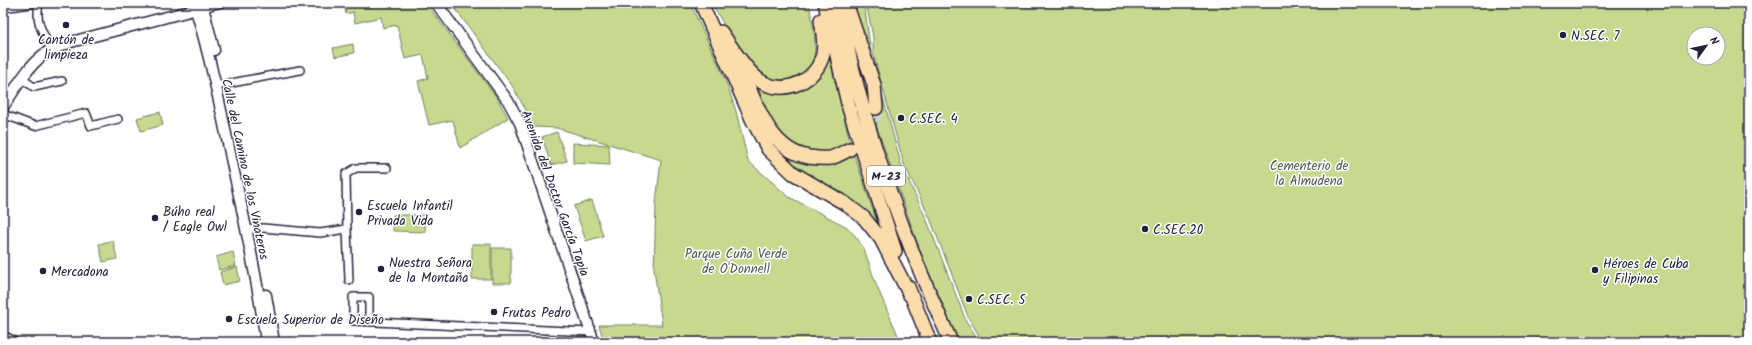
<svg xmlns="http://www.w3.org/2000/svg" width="1752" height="345" font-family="Kalam,sans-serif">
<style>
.green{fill:#c7d98e;stroke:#747e64;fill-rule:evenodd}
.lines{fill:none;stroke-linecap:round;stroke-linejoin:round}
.highway-tunnel{stroke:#d3d3d8;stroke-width:13;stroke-dasharray:13 6;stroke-linecap:butt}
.street-casing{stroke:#22223b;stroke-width:10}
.secondary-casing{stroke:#22223b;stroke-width:13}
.highway-casing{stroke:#22223b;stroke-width:16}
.street{stroke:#fff;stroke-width:7}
.secondary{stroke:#fff;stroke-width:10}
.highway{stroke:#fcdcac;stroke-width:13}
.poi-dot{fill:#22223b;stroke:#fff;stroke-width:1.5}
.labels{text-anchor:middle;stroke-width:3;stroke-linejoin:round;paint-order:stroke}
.shield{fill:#fff;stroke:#646476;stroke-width:1}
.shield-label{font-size:12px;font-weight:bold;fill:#22223b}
.poi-label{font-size:13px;fill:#22223b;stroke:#fff;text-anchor:start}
.park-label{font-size:13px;fill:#545954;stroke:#fff}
.street-label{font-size:13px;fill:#22223b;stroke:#fff}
</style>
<rect width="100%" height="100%" fill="#fff"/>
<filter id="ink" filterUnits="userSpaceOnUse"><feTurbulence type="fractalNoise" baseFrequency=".025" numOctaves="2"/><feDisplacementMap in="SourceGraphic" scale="8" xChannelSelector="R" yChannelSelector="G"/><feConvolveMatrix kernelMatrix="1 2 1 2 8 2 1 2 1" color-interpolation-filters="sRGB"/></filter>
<g filter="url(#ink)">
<!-- green -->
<path class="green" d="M 344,3 L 426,3 L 497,98 L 508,118 L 460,148 L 453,120 L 429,125 L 418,81 L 428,78 L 423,55 L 405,59 L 397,25 L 383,28 L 381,17 L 355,23 L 353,12 L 346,14 Z
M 451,3 L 690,3 L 725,79 L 736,111 L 748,161 L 789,197 L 847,227 L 857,238 L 864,249 L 877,287 L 901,342 L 604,342 L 599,325 L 662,325 L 654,269 L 656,203 L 661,160 L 557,128 L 535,127 L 513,87 Z
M 711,3 L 809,3 C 813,29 827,70 791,79 C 783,81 772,82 764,77 C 743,64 725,25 711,3 Z
M 853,3 L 864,3 L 871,53 L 901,164 L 926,218 L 966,321 L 980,342 L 959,342 L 922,256 L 876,125 L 881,110 Z
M 866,3 L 1749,3 L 1749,342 L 983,342 L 969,319 L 930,218 L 904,164 L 873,53 L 873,37 ZM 1694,34 L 1718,34 L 1718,58 L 1694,58 Z
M 353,44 L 354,53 L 335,57 L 333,48 Z
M 829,56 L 850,142 C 843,146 836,151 828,153 C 805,158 782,141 772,122 C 766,111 762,99 758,87 L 775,92 Z
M 736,68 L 791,155 L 853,151 L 879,228 L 811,180 L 770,146 Z
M 160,112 L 163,125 L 141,131 L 137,118 Z
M 557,132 L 567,161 L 551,165 L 542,137 Z
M 573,143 L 609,145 L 610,165 L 573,163 Z
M 592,200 L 603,236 L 586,241 L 574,206 Z
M 393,215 L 426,215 L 425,232 L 393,231 Z
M 113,240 L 117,259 L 103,262 L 99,244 Z
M 472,244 L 491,244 L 491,279 L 472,279 Z
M 492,248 L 511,248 L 511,283 L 492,283 Z
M 233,252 L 236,266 L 219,270 L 216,257 Z
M 237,267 L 240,281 L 223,285 L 220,272 Z"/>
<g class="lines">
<!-- highway-tunnel -->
<path class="highway-tunnel" d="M 865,136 L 875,117 L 876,108"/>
<defs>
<path id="street" d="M 39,3 C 35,23 43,32 51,50
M 3,8 L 37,3
M 203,8 L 222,3
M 22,79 L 34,87 L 62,81
M 216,86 L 300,70
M 3,114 L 35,126 L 86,113 L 91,126 L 118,119
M 347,229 L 346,174 L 356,168 L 387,168
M 246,230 L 263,228 L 320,233 L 347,229 L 349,280
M 369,321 L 369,297 L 353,297 L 353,321 L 591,332
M 3,335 L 16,342"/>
<path id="secondary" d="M 194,3 C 210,56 221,109 232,163 C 245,222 258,282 266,342
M 202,3 L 214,50
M 436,3 L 508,101 L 520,123 L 594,342
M 3,107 C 15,90 26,68 43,55 C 51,49 62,46 71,42 L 201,8
M 266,295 L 274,342"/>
<path id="highway" d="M 701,3 L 753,121 L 768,149 L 793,173 L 846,204 L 864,218 L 881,239 L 910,295
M 825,3 L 849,108 L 895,251
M 838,3 C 860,119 902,235 951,342
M 846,3 L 874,85 L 876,108
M 721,32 C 731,47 748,74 762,82 C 786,96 817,80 823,54 C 825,43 823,31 821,20
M 739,65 C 755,98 767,150 809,157 C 816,158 824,159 831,158 C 837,156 844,152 850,149
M 908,287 L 930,342"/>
</defs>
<!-- street casing -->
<use href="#street" class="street-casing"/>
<!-- secondary casing -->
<use href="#secondary" class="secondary-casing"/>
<!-- highway casing -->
<use href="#highway" class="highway-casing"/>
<!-- street -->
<use href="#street" class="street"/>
<!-- secondary -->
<use href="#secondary" class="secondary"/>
<!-- highway -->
<use href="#highway" class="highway"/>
</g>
</g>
<!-- markers -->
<g class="poi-dot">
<circle cx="66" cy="25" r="4"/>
<circle cx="1563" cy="35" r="4"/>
<circle cx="901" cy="118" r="4"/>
<circle cx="359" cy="212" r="4"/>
<circle cx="155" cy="218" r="4"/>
<circle cx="1145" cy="229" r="4"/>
<circle cx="381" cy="269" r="4"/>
<circle cx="1595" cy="270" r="4"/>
<circle cx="43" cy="271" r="4"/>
<circle cx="969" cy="299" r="4"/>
<circle cx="494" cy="312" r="4"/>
<circle cx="229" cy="319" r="4"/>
</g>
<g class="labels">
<!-- shield labels -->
<rect class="shield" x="867" y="166" width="38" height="20" rx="3"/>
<g class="shield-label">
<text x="886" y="180">M-23</text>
</g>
<!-- poi labels -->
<g class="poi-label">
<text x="1571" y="40">N.SEC. 7</text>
<text x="66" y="44" text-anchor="middle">Cantón de<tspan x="66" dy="15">limpieza</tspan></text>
<text x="909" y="123">C.SEC. 4</text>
<text x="367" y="210">Escuela Infantil<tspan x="367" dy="15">Privada Vida</tspan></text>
<text x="163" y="216">Búho real<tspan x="163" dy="15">/ Eagle Owl</tspan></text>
<text x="1153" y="234">C.SEC.20</text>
<text x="389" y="267">Nuestra Señora<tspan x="389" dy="15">de la Montaña</tspan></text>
<text x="1603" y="268">Héroes de Cuba<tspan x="1603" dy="15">y Filipinas</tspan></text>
<text x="51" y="276">Mercadona</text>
<text x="977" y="304">C.SEC. 5</text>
<text x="502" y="317">Frutas Pedro</text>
<text x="237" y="324">Escuela Superior de Diseño</text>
</g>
<!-- park labels -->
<g class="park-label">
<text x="1309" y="170">Cementerio de<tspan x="1309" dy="15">la Almudena</tspan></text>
<text x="736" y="258">Parque Cuña Verde<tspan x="736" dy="15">de O'Donnell</tspan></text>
</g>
<!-- street labels -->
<g class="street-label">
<text transform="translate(246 169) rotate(78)" y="5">Calle del Camino de los Vinateros</text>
<text transform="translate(556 193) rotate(70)" y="5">Avenida del Doctor García Tapia</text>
</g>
</g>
<!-- margin -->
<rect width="1752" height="345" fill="none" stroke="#fff" stroke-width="16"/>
<rect x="8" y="8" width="1736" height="329" fill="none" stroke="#22223b" stroke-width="1.5" filter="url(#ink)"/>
<!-- north arrow -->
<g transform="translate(1706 46) rotate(57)"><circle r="19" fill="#ffffff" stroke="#a7a7b1"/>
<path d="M0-3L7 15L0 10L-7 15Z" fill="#22223b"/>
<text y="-6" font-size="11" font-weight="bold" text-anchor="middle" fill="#22223b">N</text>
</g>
</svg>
